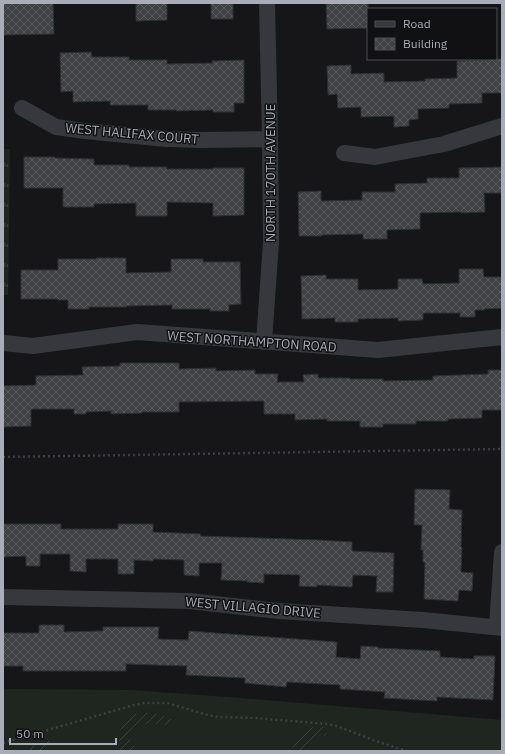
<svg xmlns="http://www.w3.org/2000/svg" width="505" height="754" font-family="'IBM Plex Sans',sans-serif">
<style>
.grass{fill:#1e261f}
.park{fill:url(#park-tufts)}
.garden{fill:url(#garden-furrows)}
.building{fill:url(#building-cross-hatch);stroke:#303034}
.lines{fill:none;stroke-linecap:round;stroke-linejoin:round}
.path{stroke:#3d3f44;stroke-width:2.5;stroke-dasharray:2 3;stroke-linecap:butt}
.minor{stroke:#37383d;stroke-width:16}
.labels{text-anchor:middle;stroke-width:3;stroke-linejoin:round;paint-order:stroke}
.street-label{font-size:13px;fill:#a8adb8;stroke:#111113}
</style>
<defs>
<pattern id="park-tufts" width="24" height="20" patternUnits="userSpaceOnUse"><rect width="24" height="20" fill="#1e261f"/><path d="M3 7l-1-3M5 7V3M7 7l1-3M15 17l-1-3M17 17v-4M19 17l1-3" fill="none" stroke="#3c433d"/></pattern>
<pattern id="garden-furrows" width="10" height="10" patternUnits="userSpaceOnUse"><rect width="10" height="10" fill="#1e261f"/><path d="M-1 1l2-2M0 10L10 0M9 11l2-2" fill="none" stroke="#3c433d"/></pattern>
<pattern id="building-cross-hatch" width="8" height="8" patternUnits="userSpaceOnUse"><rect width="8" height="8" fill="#404145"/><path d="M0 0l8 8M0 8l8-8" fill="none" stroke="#595a5e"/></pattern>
</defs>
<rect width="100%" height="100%" fill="#161618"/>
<!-- grass -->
<path class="grass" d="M 3,689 L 131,690 L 242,698 L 502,720 L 502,751 L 3,751 Z"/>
<!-- park -->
<path class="park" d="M 3,149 L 10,149 L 8,295 L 3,295 Z"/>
<!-- garden -->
<path class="garden" d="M 142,713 C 150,713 169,714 173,722 L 171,724 L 169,725 C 160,725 141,721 134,726 C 131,728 130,731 130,734 C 129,741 133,746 138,751 L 121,751 C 120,748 119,745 119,742 C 119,736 121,721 126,717 C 130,714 137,714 142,713 Z
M 318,726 L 327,728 L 328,730 L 326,735 C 316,738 309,741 305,751 L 292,751 C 293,749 292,746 293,744 C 297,734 308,727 318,726 Z
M 48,741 L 52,741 L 53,743 L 52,746 C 44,752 35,751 26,751 L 30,747 Z"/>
<!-- building -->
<path class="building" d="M 3,3 L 53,3 L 54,34 L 3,35 Z
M 136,3 L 167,3 L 167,20 L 136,21 Z
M 211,3 L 233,3 L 233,19 L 211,19 Z
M 326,3 L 368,3 L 368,28 L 327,29 Z
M 91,52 L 92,57 L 129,57 L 129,60 L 167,60 L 167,64 L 213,63 L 212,61 L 244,60 L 244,103 L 234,103 L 234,112 L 213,112 L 213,110 L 176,111 L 176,110 L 148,110 L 148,105 L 110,105 L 110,101 L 73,102 L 73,91 L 61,92 L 60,53 Z
M 489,59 L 502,59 L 502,93 L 482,93 L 482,103 L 449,104 L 449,108 L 418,109 L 418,119 L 409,120 L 409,126 L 394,127 L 394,116 L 361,117 L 361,107 L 338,108 L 337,94 L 328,95 L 327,66 L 351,65 L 351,74 L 384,73 L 384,82 L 425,81 L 425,79 L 457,78 L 457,61 L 489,60 Z
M 24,157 L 55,157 L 55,158 L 94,159 L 94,165 L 129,165 L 129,167 L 167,167 L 167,169 L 213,169 L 213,168 L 244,168 L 244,215 L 213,216 L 213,203 L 167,202 L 167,216 L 136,216 L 136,203 L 94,204 L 94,207 L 63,207 L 63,188 L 24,188 Z
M 502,167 L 502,193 L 484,193 L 485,212 L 461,213 L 461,212 L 420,213 L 420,229 L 387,230 L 387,239 L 363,239 L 363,234 L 322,235 L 322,236 L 299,236 L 298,192 L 321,191 L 321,201 L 362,200 L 362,192 L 395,192 L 395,184 L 427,183 L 427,178 L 459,178 L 459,168 Z
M 96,258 L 126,258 L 126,273 L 171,272 L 171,259 L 203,259 L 203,262 L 240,262 L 241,304 L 229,305 L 229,311 L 210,311 L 210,309 L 172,309 L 172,305 L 126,306 L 126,307 L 89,307 L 89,309 L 68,309 L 68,300 L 58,300 L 58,299 L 21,299 L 21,270 L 58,270 L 58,259 L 96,259 Z
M 459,269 L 483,269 L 484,277 L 502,277 L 502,308 L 484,309 L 484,310 L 475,310 L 475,317 L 460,317 L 460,313 L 423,313 L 423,320 L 398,321 L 398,318 L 358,319 L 358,322 L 335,322 L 335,318 L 302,319 L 301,276 L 326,275 L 326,279 L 358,279 L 358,290 L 398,289 L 398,279 L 422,279 L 423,284 L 459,283 Z
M 120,363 L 179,363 L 179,369 L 216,368 L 216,371 L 255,370 L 255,374 L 278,374 L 277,382 L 304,382 L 303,375 L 318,374 L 318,378 L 350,378 L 350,379 L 383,379 L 383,381 L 433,380 L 433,376 L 488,374 L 488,370 L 502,370 L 502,410 L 482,410 L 482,418 L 448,419 L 448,421 L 416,421 L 416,424 L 383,424 L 383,427 L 360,427 L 360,421 L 327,421 L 327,419 L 295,420 L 295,414 L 264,414 L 264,401 L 179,402 L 179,412 L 142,412 L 142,413 L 111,414 L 111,411 L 86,412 L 86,414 L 74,414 L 74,409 L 31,409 L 31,426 L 3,427 L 3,386 L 36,385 L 36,376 L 83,375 L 82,367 L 120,366 Z
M 415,489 L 450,490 L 449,509 L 462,510 L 461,547 L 462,547 L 461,572 L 473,573 L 472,591 L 459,590 L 458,601 L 424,599 L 425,563 L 423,562 L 423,550 L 421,550 L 422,525 L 414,525 Z
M 3,524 L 61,524 L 61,529 L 118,529 L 118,524 L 153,524 L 153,532 L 201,534 L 200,536 L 318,540 L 352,542 L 352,551 L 394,553 L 393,592 L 376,592 L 377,576 L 353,575 L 352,587 L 317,585 L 317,587 L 299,586 L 300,575 L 264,574 L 264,583 L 247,582 L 247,581 L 221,580 L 222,563 L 199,563 L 199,576 L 184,575 L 184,560 L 153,559 L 153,561 L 134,560 L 134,574 L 118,574 L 118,559 L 86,559 L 86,572 L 70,571 L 70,554 L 40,554 L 40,566 L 26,566 L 26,556 L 3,557 Z
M 39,625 L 64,625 L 64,632 L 103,631 L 103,627 L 159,627 L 158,639 L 188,640 L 189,631 L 337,642 L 336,657 L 360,659 L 361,646 L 378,647 L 378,648 L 440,651 L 440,657 L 474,659 L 474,656 L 495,656 L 493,700 L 437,697 L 437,701 L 384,698 L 385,692 L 340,689 L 340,685 L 287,682 L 286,687 L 245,683 L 245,678 L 186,675 L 187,666 L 126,664 L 126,671 L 23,671 L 23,666 L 3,666 L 3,633 L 39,633 Z"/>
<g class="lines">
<!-- path -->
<path class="path" d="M 3,457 L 502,449
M 3,743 L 134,705 L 144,703 L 167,703 L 208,715 L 218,717 L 256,718 L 327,724 L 337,726 L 373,740 L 406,751"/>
<!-- minor -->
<path class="minor" d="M 22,108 L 56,127 L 85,131 L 167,139 L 201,140 L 270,139
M 344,153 L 375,157 L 444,144 L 502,126
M 264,342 L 271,242 L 270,139 L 267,3
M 3,343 L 33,346 L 137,332 L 378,350 L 502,337
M 3,597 L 189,601 L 279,611 L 423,620 L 502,628
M 497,627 L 502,552"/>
</g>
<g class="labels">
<!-- street labels -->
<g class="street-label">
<text transform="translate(132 133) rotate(5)" y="5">WEST HALIFAX COURT</text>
<text transform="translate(270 173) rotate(-90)" y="5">NORTH 170TH AVENUE</text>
<text transform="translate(252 341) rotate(4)" y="5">WEST NORTHAMPTON ROAD</text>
<text transform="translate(253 607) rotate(5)" y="5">WEST VILLAGIO DRIVE</text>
</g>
</g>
<!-- border -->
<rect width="505" height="754" fill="none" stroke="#a8adb8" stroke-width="8"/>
<!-- legend -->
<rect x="367" y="8" width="130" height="52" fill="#111113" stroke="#4d4f55"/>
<rect x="375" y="21" width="20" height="6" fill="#37383d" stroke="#4d4f55"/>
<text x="403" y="28" font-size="12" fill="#a8adb8">Road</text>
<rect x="375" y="38" width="20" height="12" fill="url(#building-cross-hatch)" stroke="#4d4f55"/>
<text x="403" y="48" font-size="12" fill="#a8adb8">Building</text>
<!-- scale -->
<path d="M10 738v6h106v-6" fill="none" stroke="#a8adb8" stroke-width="2"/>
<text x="16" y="738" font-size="12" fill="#a8adb8" stroke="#111113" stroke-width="3" paint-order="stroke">50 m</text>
</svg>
